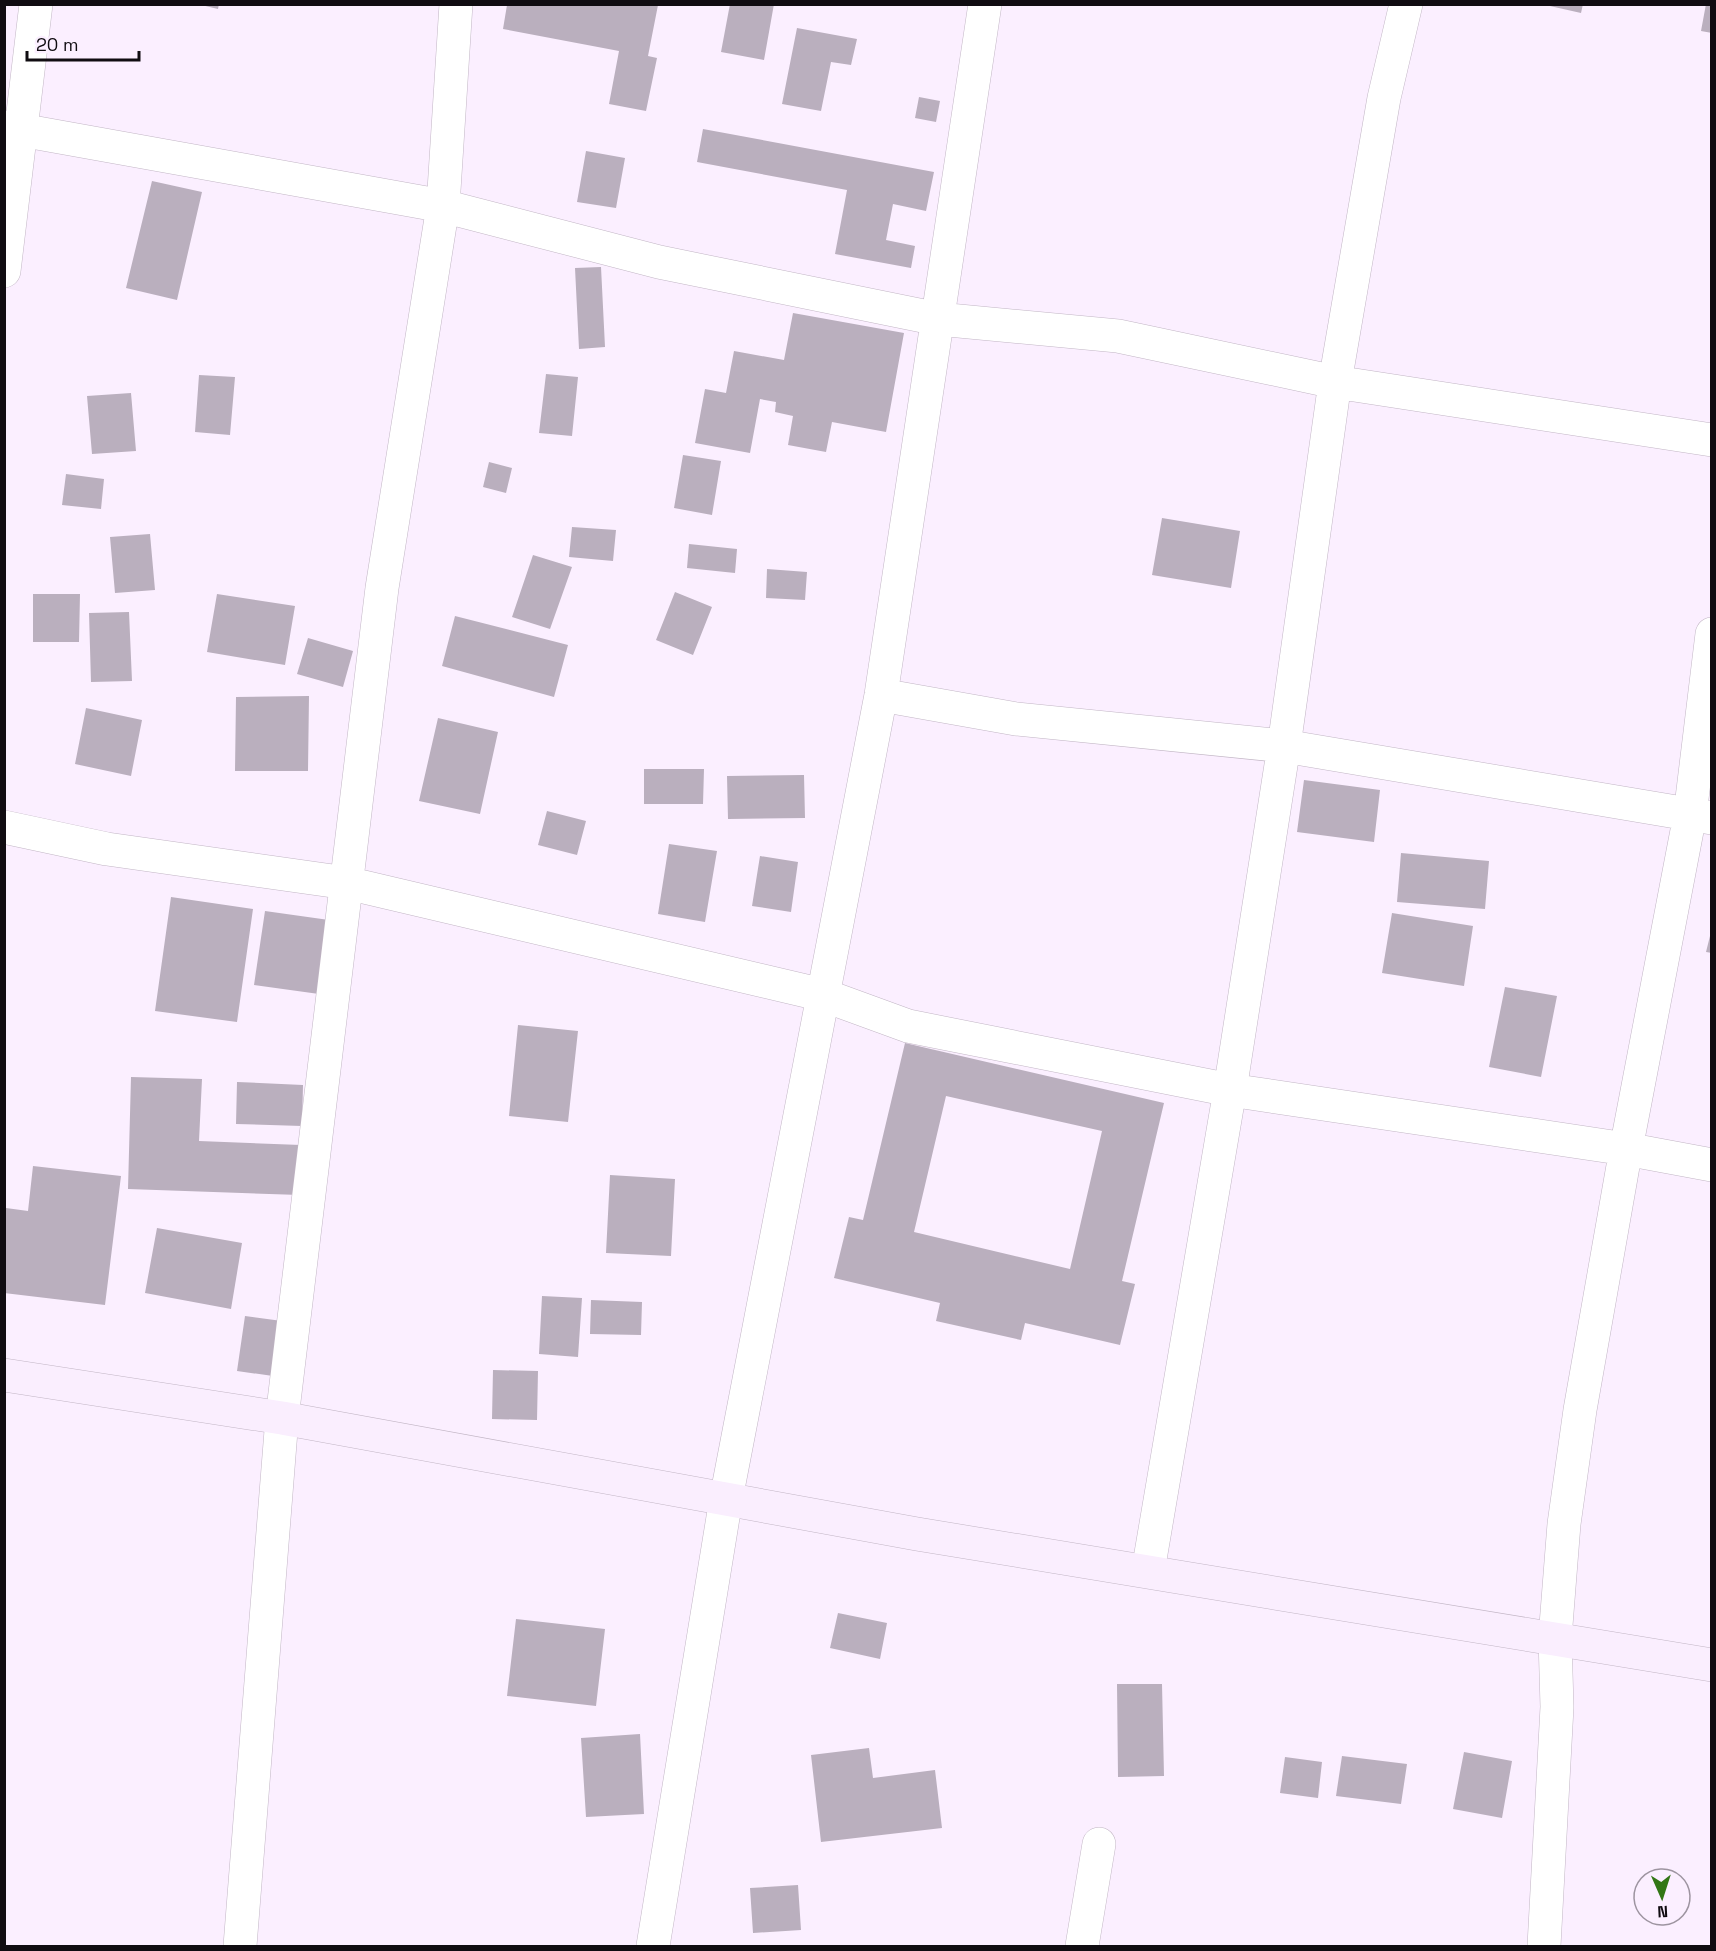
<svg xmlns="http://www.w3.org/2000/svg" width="1716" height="1951" font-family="'Space Grotesk',sans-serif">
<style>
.building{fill:#baafbe;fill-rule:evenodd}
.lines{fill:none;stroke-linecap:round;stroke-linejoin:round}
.minor-casing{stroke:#c2b6c5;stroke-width:34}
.secondary-casing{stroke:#c2b6c5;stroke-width:34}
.minor{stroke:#fff;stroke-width:33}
.secondary{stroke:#faeefe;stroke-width:33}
</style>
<rect width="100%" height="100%" fill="#fbefff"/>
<!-- building -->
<path class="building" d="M 197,4 L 219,4 L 218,9 Z
M 730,4 L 774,4 L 764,60 L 721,52 Z
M 1541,4 L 1583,4 L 1581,13 Z
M 1706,4 L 1712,4 L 1712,33 L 1701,31 Z
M 507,5 L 658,5 L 648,56 L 657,58 L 646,111 L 609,104 L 619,51 L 503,29 Z
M 797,28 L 857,39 L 851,65 L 831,62 L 821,111 L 782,104 Z
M 919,97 L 940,101 L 936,122 L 915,118 Z
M 703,129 L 934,172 L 926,211 L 893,204 L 886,240 L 915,246 L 911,268 L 835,254 L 847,190 L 697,162 Z
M 586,151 L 625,158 L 616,208 L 577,202 Z
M 152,181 L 202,192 L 177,300 L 126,288 Z
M 601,267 L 605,347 L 579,349 L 575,268 Z
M 793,313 L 904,333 L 886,432 L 832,422 L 826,452 L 788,445 L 793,416 L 775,412 L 776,402 L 760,399 L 750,453 L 695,443 L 705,389 L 726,393 L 734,351 L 784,360 Z
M 546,374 L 578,377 L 572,436 L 539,433 Z
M 199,375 L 235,377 L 230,435 L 195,432 Z
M 131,393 L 136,451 L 92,454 L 87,396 Z
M 683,455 L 721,461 L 712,515 L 674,508 Z
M 489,462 L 512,468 L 506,493 L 483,487 Z
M 66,474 L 104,479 L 101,509 L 62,505 Z
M 1162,518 L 1240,531 L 1231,588 L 1152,575 Z
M 572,527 L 616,530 L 613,561 L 569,557 Z
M 150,534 L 155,590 L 115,593 L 110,537 Z
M 689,544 L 737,549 L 735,573 L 687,568 Z
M 533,555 L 572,567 L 550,629 L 512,617 Z
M 767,569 L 807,572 L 805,600 L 766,598 Z
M 675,592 L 712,607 L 693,655 L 656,640 Z
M 33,594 L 80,594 L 79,642 L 33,642 Z
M 217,594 L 295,606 L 285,665 L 207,652 Z
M 129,612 L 132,681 L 91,682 L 89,613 Z
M 455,616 L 568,645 L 554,697 L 442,666 Z
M 308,638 L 353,651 L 343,687 L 297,674 Z
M 309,696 L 308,771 L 235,771 L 236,697 Z
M 86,708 L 142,720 L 131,776 L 75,764 Z
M 438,718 L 498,732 L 480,814 L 419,801 Z
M 644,769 L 704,769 L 703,804 L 644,804 Z
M 804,775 L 805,818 L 728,819 L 727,776 Z
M 1304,780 L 1380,790 L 1374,842 L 1297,832 Z
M 547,811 L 586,821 L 577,855 L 538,845 Z
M 669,844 L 717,851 L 705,922 L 658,914 Z
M 1401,853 L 1489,861 L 1485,909 L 1397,902 Z
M 760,856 L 798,862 L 791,912 L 752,906 Z
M 171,897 L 253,909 L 237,1022 L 155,1011 Z
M 265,911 L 329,920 L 319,994 L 254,985 Z
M 1392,913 L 1473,926 L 1464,986 L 1382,973 Z
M 1711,932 L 1712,932 L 1712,953 L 1706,952 Z
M 1505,987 L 1557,996 L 1541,1077 L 1489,1067 Z
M 518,1025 L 578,1031 L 568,1122 L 509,1116 Z
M 905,1043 L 1164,1103 L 1122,1281 L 1135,1284 L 1120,1345 L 1025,1323 L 1021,1340 L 936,1321 L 940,1303 L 834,1278 L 849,1217 L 863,1220 ZM 946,1096 L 1102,1131 L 1070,1269 L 914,1232 Z
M 131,1077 L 202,1079 L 199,1141 L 301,1145 L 300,1195 L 128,1189 Z
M 237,1082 L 303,1085 L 302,1126 L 236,1124 Z
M 33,1166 L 121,1176 L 105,1305 L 4,1293 L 6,1208 L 28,1211 Z
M 610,1175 L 675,1179 L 671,1256 L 606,1253 Z
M 157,1228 L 242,1243 L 231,1309 L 145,1293 Z
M 542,1296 L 582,1298 L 578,1357 L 539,1354 Z
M 591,1300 L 642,1302 L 641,1335 L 590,1334 Z
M 245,1316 L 282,1321 L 273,1376 L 237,1371 Z
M 493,1370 L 538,1371 L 537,1420 L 492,1419 Z
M 838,1613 L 887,1623 L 880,1659 L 830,1648 Z
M 516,1619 L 605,1629 L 596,1706 L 507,1696 Z
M 1117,1684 L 1162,1684 L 1164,1776 L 1118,1777 Z
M 640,1734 L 644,1814 L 586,1817 L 581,1738 Z
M 869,1748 L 873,1778 L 935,1770 L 942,1828 L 821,1842 L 811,1755 Z
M 1464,1752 L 1512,1761 L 1502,1818 L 1453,1809 Z
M 1342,1756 L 1407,1764 L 1401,1804 L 1336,1796 Z
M 1285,1757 L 1322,1762 L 1318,1798 L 1280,1793 Z
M 798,1885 L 801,1930 L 753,1933 L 750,1888 Z"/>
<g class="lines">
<defs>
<path id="minor" d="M 4,127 L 443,206 L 659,262 L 938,319 L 1118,336 L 1335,382 L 1712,440
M 4,271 L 36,4
M 881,695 L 1016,719 L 1284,746 L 1712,818
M 4,827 L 107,849 L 347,883 L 823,995 L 908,1026 L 1230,1090 L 1626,1149 L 1712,1165
M 1148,1571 L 1230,1090 L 1284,746 L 1335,382 L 1384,98 L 1406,4
M 240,1946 L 282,1418 L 382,588 L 443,206 L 456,4
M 653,1946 L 726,1499 L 881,695 L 985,4
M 1082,1946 L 1099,1844
M 1544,1946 L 1557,1707 L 1555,1638 L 1564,1524 L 1580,1410 L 1626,1149 L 1690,815 L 1712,634"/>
<path id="secondary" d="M 4,1375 L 282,1418 L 917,1534 L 1712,1665"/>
</defs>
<!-- minor casing -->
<use href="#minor" class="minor-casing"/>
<!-- secondary casing -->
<use href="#secondary" class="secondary-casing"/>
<!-- minor -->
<use href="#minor" class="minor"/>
<!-- secondary -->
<use href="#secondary" class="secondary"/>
</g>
<!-- border -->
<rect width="1716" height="1951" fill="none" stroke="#100c11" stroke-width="12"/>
<!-- north arrow -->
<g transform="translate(1662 1897) rotate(177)"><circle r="28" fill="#fbefff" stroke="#9d94a0" stroke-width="1.5"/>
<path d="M0-4.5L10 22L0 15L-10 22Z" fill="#327615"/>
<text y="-9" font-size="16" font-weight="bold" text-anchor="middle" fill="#100c11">N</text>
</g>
<!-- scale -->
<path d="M27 51v9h112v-9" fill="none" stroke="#100c11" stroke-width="3"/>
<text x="36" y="51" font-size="18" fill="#100c11" stroke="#fbefff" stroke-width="4.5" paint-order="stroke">20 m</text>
</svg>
